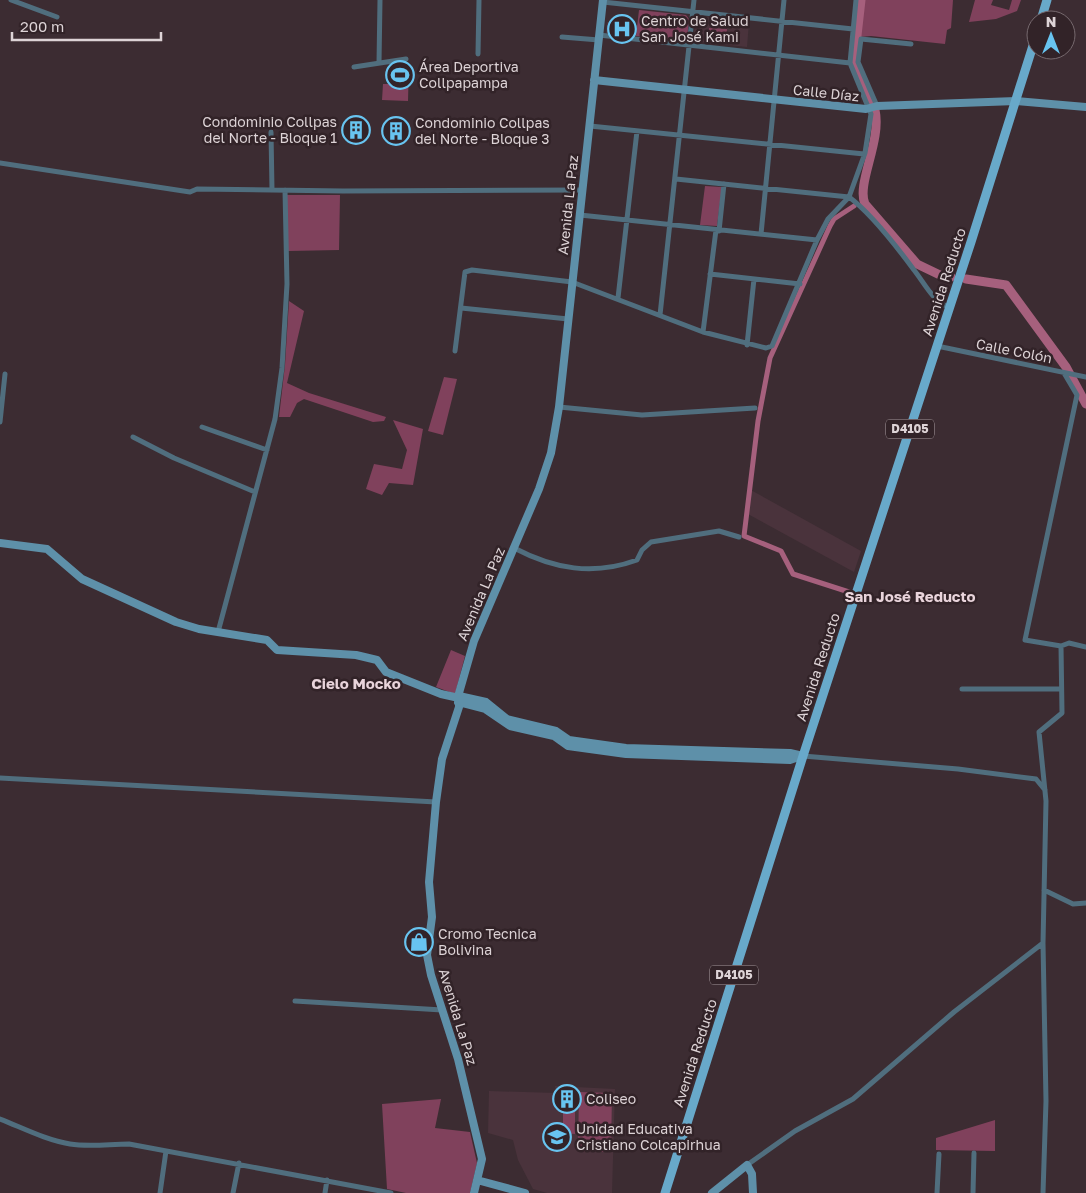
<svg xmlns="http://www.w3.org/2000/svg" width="1086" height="1193" font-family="'Golos Text',sans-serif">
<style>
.built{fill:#4a333c}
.green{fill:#80415c}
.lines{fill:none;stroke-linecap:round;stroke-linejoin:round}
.canal{stroke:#a6607d;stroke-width:5}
.river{stroke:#a6607d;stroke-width:9}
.street{stroke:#506e7e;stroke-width:5}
.secondary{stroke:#5e90a9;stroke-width:8}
.primary{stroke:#68a9ca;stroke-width:9}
.labels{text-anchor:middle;stroke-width:5;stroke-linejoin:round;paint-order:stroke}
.shield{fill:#322328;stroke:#aa9ea2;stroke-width:1}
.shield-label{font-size:12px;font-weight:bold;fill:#ddd3d6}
.poi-label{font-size:14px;fill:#ddd3d6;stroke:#322328;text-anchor:start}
.street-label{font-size:14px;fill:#ddd3d6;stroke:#322328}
.neighbourhood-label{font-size:15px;font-weight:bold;fill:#e9d4db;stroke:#322328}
</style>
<rect width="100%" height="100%" fill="#3c2c32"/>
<!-- built -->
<path class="built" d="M 696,16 L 749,22 L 747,47 L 693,41 Z
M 607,22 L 637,25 L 636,36 L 606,33 Z
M 749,489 L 861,551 L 854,572 L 746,513 Z
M 555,1086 L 615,1089 L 612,1193 L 547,1193 L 533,1189 L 518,1160 L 513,1140 L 488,1133 L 489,1091 L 556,1093 Z"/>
<!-- green -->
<path class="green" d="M 858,0 L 953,0 L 951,28 L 947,30 L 945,44 L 871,36 L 860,37 L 858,42 L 853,42 Z
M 975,0 L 993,0 L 991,5 L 1009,10 L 1012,0 L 1021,0 L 1017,11 L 996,19 L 969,22 Z
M 639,10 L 686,15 L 689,19 L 687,39 L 683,41 L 636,36 Z
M 709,28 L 727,29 L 726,41 L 708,40 Z
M 409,63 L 408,101 L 382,100 L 383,84 L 391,84 L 391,65 Z
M 705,186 L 722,187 L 717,226 L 700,225 Z
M 286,195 L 340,195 L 339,250 L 288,251 Z
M 289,301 L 304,311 L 287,383 L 309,393 L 386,417 L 384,421 L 373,422 L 304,399 L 297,403 L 290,417 L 279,417 L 285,365 Z
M 444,377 L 457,379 L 443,435 L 428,431 Z
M 393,420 L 423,429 L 413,485 L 389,483 L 382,495 L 366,489 L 374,464 L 402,469 L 407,450 Z
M 451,650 L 465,656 L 455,694 L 436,687 Z
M 560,1088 L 574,1089 L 574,1108 L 560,1108 Z
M 579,1092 L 612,1093 L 611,1152 L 578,1152 Z
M 441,1099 L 435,1128 L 470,1132 L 477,1163 L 470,1193 L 406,1193 L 387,1189 L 382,1104 Z
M 563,1112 L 575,1112 L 575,1134 L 563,1133 Z
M 995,1120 L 995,1151 L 936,1150 L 936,1138 Z"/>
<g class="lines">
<!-- canal -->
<path class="canal" d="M 849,592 L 793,574 L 781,551 L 744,536 L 758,421 L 770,358 L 830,226 L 834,219 L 854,206"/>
<!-- river -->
<path class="river" d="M 861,0 L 854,62 L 872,102
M 875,110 C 882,141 856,184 865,204 L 917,264 L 942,276 L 951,277
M 966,279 L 1006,285 L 1066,367 L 1086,404"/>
<!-- street -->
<path class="street" d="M 11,0 L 57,17
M 603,2 L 853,29
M 599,35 L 850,63
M 562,37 L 599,40
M 478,54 L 479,0
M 379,63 L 380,0
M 354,67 L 406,59
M 877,106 L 858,62 L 861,39 L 911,44
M 590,126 L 864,154
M 271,132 L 272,190
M 0,163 L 190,192 L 197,189 L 343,191 L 583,190
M 676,179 L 849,197 C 872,214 897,247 914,270 C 925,284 932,300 948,307
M 580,215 L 817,240
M 719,231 L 724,184
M 761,234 L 784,0
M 710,274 L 800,284
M 618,298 L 637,131
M 461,308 L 568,319
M 660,315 L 694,0
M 703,332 L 716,230
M 747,345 L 754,279
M 937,346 L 1086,377
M 455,351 L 465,272 L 472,270 L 572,282 L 703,332 L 766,348 L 772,346 L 817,240 L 828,219 L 849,197 L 865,153 L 871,114 L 850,63 L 856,0
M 1064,373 L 1077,395 L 1025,640 L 1061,646 L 1069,643 L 1086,647
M 559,407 L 642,415 L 755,408
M 0,422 L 5,374
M 202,427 L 267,450
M 133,437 L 174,458 L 255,492
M 514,548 C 554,569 593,576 637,560 L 642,550 L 651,542 L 719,531 L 739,537
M 218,632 L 275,419 L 282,368 L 287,284 L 285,190
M 962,689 L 1061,689
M 803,756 L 958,769 L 1036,779 L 1045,790
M 0,778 L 436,802
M 1044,890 L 1073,904 L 1086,903
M 295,1001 L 442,1010
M 0,1119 C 23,1128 46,1140 70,1144 C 89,1147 110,1144 129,1144 L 391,1193
M 747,1165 L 795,1131 L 853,1099 L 954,1012 L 1043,943 L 1046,801 L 1039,732 L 1062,713 L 1061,646
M 160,1193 L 166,1151
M 233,1193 L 239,1163
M 325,1193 L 327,1180
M 937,1193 L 939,1154
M 973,1193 L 974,1153
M 1043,1193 L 1046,1101 L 1043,943"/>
<!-- secondary -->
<path class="secondary" d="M 594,80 L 866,109 L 877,106 L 1016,101 L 1086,107
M 0,543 L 47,549 L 82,579 L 176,622 L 199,629 L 267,640 L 277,650 L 356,655 L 377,660 L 386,672 L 441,694 L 459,698
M 459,696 L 486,702 L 507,719 L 556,731 L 569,740 L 626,748 L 790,753 L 803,756
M 458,702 L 485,709 L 510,726 L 554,736 L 568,746 L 626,754 L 790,760 L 802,756
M 477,1180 L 525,1193
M 474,1193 L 482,1159 L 458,1059 L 431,975 L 427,955 L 432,917 L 429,882 L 436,802 L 442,759 L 459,707 L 459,693 L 474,641 L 539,489 L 551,453 L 559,407 L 603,0
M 712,1193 L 747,1165 L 752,1174 L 753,1193"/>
<!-- primary -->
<path class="primary" d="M 1041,20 L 1047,0
M 665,1193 L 803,756 L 971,242 L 1036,36"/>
</g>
<!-- icons -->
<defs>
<symbol id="hospital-ring" viewBox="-11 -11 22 22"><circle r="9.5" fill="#322328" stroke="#68c4f0" stroke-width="1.5"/><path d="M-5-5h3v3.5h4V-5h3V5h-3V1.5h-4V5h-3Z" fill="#68c4f0"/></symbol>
<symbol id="stadium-ring" viewBox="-11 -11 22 22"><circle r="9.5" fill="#322328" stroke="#68c4f0" stroke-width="1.5"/><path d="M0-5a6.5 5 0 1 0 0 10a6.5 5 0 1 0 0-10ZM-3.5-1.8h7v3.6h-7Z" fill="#68c4f0"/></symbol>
<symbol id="building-ring" viewBox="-11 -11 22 22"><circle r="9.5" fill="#322328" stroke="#68c4f0" stroke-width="1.5"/><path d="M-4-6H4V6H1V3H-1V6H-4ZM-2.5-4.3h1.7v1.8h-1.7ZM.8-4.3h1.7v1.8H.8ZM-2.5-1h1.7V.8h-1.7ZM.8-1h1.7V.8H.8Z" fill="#68c4f0"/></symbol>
<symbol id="shop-ring" viewBox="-11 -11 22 22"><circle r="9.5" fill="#322328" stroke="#68c4f0" stroke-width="1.5"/><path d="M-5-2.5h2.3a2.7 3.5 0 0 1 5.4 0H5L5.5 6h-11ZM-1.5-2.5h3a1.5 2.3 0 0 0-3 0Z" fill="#68c4f0"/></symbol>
<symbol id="school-ring" viewBox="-11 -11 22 22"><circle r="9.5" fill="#322328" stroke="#68c4f0" stroke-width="1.5"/><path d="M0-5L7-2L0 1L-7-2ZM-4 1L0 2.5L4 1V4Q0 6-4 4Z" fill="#68c4f0"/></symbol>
</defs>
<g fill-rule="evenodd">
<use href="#hospital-ring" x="606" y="13" width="32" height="32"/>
<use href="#stadium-ring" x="384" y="59" width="32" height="32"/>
<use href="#building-ring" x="340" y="114" width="32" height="32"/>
<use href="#building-ring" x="380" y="115" width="32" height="32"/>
<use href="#shop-ring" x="403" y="926" width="32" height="32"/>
<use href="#building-ring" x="551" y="1083" width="32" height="32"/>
<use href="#school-ring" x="541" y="1121" width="32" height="32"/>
</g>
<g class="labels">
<!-- shield labels -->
<g class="shield">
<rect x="886" y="419.5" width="48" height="19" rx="4"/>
<rect x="710" y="965.5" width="48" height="19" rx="4"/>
</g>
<g class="shield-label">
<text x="910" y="433">D4105</text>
<text x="734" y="979">D4105</text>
</g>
<!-- poi labels -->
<g class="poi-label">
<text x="641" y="26">Centro de Salud<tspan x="641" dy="16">San José Kami</tspan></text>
<text x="419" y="72">Área Deportiva<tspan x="419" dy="16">Collpapampa</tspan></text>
<text x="337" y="127" text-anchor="end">Condominio Collpas<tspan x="337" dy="16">del Norte - Bloque 1</tspan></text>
<text x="415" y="128">Condominio Collpas<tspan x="415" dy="16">del Norte - Bloque 3</tspan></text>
<text x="438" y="939">Cromo Tecnica<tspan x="438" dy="16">Bolivina</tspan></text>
<text x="586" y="1104">Coliseo</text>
<text x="576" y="1134">Unidad Educativa<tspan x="576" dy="16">Cristiano Colcapirhua</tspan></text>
</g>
<!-- street labels -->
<g class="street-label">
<text transform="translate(826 93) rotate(6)" y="5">Calle Díaz</text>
<text transform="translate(568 205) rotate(-84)" y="5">Avenida La Paz</text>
<text transform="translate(944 282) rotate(-72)" y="5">Avenida Reducto</text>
<text transform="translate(1014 351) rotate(11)" y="5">Calle Colón</text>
<text transform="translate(481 594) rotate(-67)" y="5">Avenida La Paz</text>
<text transform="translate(818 667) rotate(-72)" y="5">Avenida Reducto</text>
<text transform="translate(458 1017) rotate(73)" y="5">Avenida La Paz</text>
<text transform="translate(695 1053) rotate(-72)" y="5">Avenida Reducto</text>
</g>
<!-- neighbourhood labels -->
<g class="neighbourhood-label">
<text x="910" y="602">San José Reducto</text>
<text x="356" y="689">Cielo Mocko</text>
</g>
</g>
<!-- north arrow -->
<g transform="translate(1051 35)"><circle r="24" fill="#322328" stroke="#76696e"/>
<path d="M0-4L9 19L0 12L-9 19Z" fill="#68c4f0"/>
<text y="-8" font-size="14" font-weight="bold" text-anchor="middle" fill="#ddd3d6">N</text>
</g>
<!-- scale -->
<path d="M12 32v8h149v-8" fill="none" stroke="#ddd3d6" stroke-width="2.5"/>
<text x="20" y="32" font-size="15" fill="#ddd3d6" stroke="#322328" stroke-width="4" paint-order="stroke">200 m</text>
</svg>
